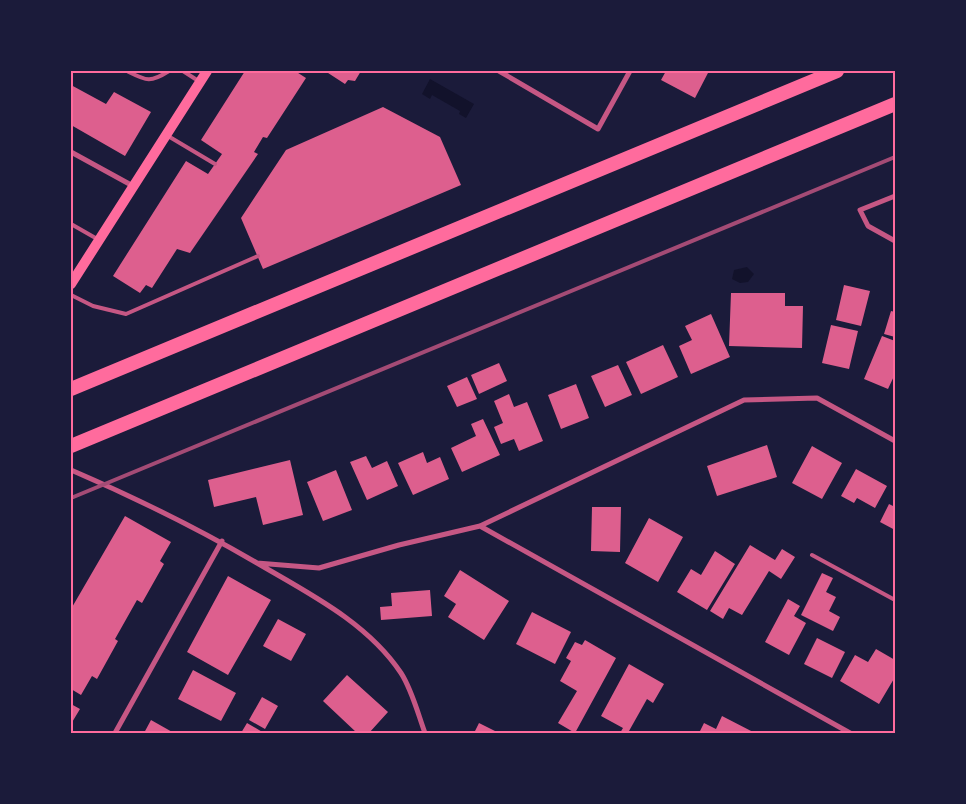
<svg xmlns="http://www.w3.org/2000/svg" width="966" height="804" font-family="'Noto Serif',serif">
<style>
.water{fill:#12122b}
.building{fill:#dd5f8e}
.lines{fill:none;stroke-linecap:round;stroke-linejoin:round}
.service{stroke:#c65784;stroke-width:4}
.minor{stroke:#c65784;stroke-width:5}
.secondary{stroke:#ff6b9d;stroke-width:10}
.motorway{stroke:#ff6b9d;stroke-width:14}
.rail{stroke:#a44b75;stroke-width:4}
.neatline{fill:none;stroke:#ff6b9d;stroke-width:2}
</style>
<rect width="100%" height="100%" fill="#1b1b3a"/>
<!-- water -->
<path class="water" d="M 430,79 L 474,104 L 466,118 L 459,114 L 460,111 L 432,95 L 430,99 L 422,94 Z
M 747,267 L 754,274 L 748,282 L 740,283 L 732,279 L 734,270 Z"/>
<!-- building -->
<path class="building" d="M 245,71 L 295,71 L 306,78 L 267,138 L 263,137 L 254,152 L 258,154 L 190,253 L 177,249 L 152,288 L 146,285 L 140,293 L 113,276 L 186,161 L 208,174 L 222,154 L 201,140 Z
M 325,71 L 361,71 L 355,81 L 348,80 L 345,84 Z
M 666,71 L 709,71 L 695,98 L 661,80 Z
M 71,85 L 106,104 L 114,92 L 151,112 L 125,156 L 71,125 Z
M 383,107 L 440,137 L 461,185 L 263,269 L 241,218 L 286,150 Z
M 844,285 L 870,291 L 861,326 L 836,320 Z
M 731,293 L 785,293 L 785,306 L 803,306 L 802,348 L 729,346 Z
M 891,311 L 895,312 L 895,337 L 884,334 Z
M 711,314 L 730,357 L 691,374 L 679,346 L 692,340 L 685,326 Z
M 831,325 L 858,331 L 849,369 L 822,363 Z
M 882,336 L 895,341 L 895,374 L 888,389 L 864,379 Z
M 663,345 L 678,377 L 641,394 L 626,362 Z
M 499,363 L 507,381 L 479,394 L 471,375 Z
M 618,365 L 632,395 L 605,407 L 591,376 Z
M 467,377 L 477,399 L 457,407 L 447,386 Z
M 576,384 L 589,418 L 561,429 L 548,395 Z
M 509,394 L 514,407 L 527,402 L 543,441 L 519,451 L 514,439 L 501,444 L 494,427 L 503,423 L 494,401 Z
M 483,419 L 500,455 L 462,472 L 451,448 L 476,436 L 471,424 Z
M 767,445 L 777,477 L 717,496 L 707,466 Z
M 812,446 L 842,463 L 822,499 L 792,483 Z
M 423,452 L 427,463 L 440,457 L 449,479 L 413,495 L 398,463 Z
M 366,456 L 372,468 L 387,461 L 398,486 L 367,500 L 350,462 Z
M 290,460 L 303,515 L 263,525 L 256,497 L 214,507 L 208,480 Z
M 856,469 L 887,486 L 875,508 L 857,498 L 854,503 L 841,496 Z
M 336,470 L 352,510 L 323,521 L 307,482 Z
M 889,504 L 893,506 L 895,504 L 895,530 L 880,522 Z
M 592,507 L 621,507 L 620,552 L 591,551 Z
M 125,516 L 171,542 L 160,561 L 164,564 L 142,603 L 137,600 L 115,639 L 118,641 L 97,679 L 92,676 L 81,695 L 71,689 L 71,609 Z
M 649,518 L 683,537 L 658,582 L 625,563 Z
M 750,545 L 775,560 L 782,549 L 795,557 L 781,579 L 769,571 L 742,615 L 729,608 L 723,619 L 710,611 Z
M 715,551 L 735,564 L 707,610 L 677,592 L 691,569 L 701,575 Z
M 460,570 L 509,601 L 484,640 L 448,617 L 456,604 L 444,596 Z
M 822,573 L 833,578 L 826,592 L 836,597 L 829,611 L 840,617 L 833,631 L 801,615 Z
M 228,576 L 271,600 L 228,675 L 187,652 Z
M 430,590 L 432,616 L 381,620 L 380,607 L 392,606 L 391,593 Z
M 788,599 L 800,606 L 794,616 L 806,623 L 789,655 L 765,642 Z
M 532,612 L 571,632 L 555,664 L 516,644 Z
M 278,619 L 306,634 L 291,661 L 263,646 Z
M 817,638 L 845,652 L 832,678 L 804,664 Z
M 585,640 L 616,658 L 575,733 L 558,723 L 577,691 L 560,681 L 571,661 L 566,658 L 575,642 L 582,645 Z
M 876,649 L 895,660 L 895,677 L 879,704 L 840,681 L 855,655 L 868,662 Z
M 629,664 L 664,684 L 653,703 L 647,699 L 629,731 L 631,733 L 620,733 L 623,728 L 601,716 Z
M 193,670 L 236,693 L 221,721 L 178,699 Z
M 347,675 L 388,712 L 369,733 L 357,733 L 323,701 Z
M 262,697 L 278,706 L 265,729 L 249,720 Z
M 71,704 L 80,709 L 71,724 Z
M 722,716 L 755,733 L 699,733 L 704,723 L 716,729 Z
M 151,720 L 174,733 L 144,733 Z
M 247,723 L 264,733 L 241,733 Z
M 479,723 L 499,733 L 474,733 Z"/>
<g class="lines">
<!-- service -->
<path class="service" d="M 127,71 C 147,81 150,83 169,71
M 183,71 L 200,82
M 168,136 L 215,164
M 71,224 L 99,240
M 71,295 L 93,306 L 126,314 L 258,256
M 812,555 L 895,600"/>
<!-- minor -->
<path class="minor" d="M 499,71 L 598,129 L 630,71
M 71,152 L 133,186
M 895,196 L 860,210 L 868,226 L 895,241
M 71,470 C 136,498 197,528 257,563 C 308,593 367,622 401,673 C 412,690 418,714 425,733
M 480,526 L 850,733
M 257,563 L 319,568 L 399,545 L 480,526 L 744,400 L 817,398 L 895,441
M 115,733 L 222,541"/>
<!-- secondary -->
<path class="secondary" d="M 71,284 L 207,71"/>
<!-- motorway -->
<path class="motorway" d="M 71,389 L 837,71
M 71,446 L 895,104"/>
<!-- rail -->
<path class="rail" d="M 71,498 L 895,157"/>
</g>
<!-- border -->
<rect width="966" height="804" fill="none" stroke="#1b1b3a" stroke-width="145"/>
<rect x="72" y="72" width="822" height="660" class="neatline"/>
</svg>
